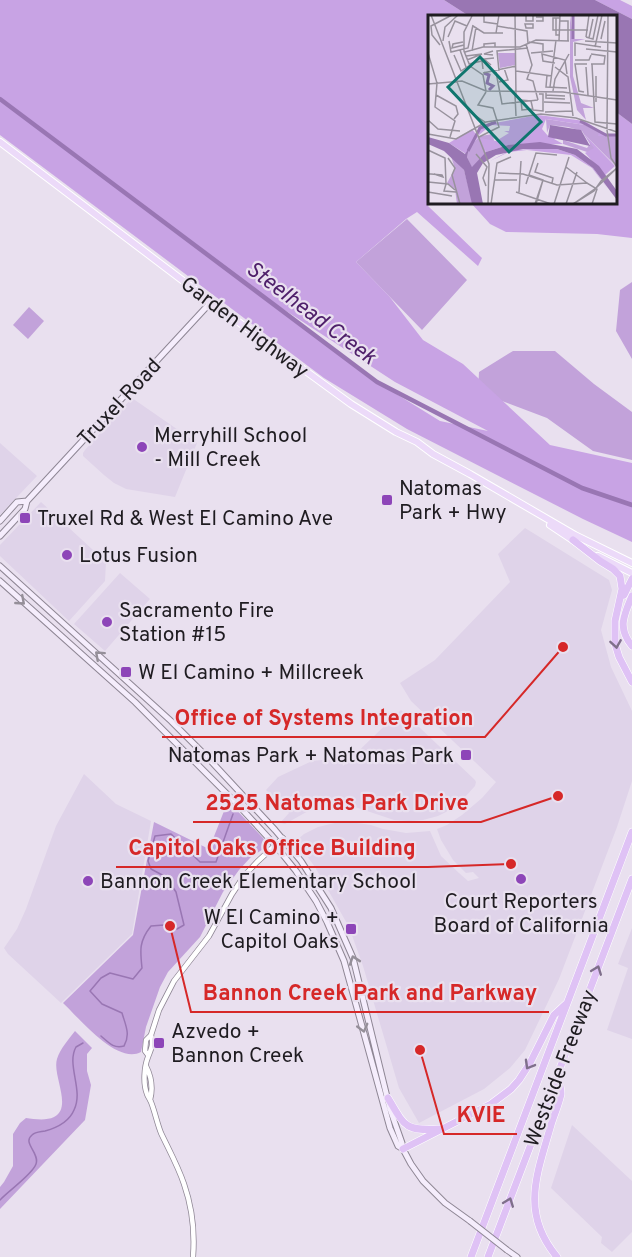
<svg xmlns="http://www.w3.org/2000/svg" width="632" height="1257" font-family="Overpass,sans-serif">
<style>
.built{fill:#dfd3e9}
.green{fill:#c2a2da}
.forest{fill:#c8a3e4;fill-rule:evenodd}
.water{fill:#9976b3}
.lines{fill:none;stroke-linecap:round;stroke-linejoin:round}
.stream{stroke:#9976b3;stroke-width:1.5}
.canal{stroke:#9976b3;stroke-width:4.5}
.tertiary-casing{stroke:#8e8694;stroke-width:6}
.secondary-casing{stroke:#8e8694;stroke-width:7}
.primary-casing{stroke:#fff;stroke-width:8}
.motorway-casing{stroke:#fff;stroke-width:8}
.tertiary{stroke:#fff;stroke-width:4.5}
.secondary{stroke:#f5edfc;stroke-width:5}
.primary{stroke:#ecdaf9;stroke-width:6}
.motorway{stroke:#dfc2f5;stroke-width:7}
.secondary-bridge-casing{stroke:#8e8694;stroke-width:7;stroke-linecap:butt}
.secondary-bridge{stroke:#f5edfc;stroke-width:5}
.oneway{stroke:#958f99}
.oneway2{stroke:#7f6f8b}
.poi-dot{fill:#8d45b8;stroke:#e9e0ef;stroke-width:2}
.labels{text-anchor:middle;stroke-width:4.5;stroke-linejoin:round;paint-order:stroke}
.street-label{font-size:21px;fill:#1f1c21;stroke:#e9e0ef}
.poi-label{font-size:21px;fill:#1f1c21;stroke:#e9e0ef;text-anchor:start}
.water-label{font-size:22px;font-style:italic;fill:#4f206b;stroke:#e9e0ef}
.inset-river{fill:none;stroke:#9976b3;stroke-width:3}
.inset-road{fill:none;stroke:#98929d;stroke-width:1.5}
.view{fill:#0f766e;fill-opacity:0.15;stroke:#0f766e;stroke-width:3}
.inset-edge{fill:none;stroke:#1f1c21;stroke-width:3}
.leader{fill:none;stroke:#d62828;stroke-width:2}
.callout-dot{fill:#d62828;stroke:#e9e0ef;stroke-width:2}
.callout-label{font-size:22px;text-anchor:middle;font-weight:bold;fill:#d62828;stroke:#e9e0ef;stroke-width:4.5;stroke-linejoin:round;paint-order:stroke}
</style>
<rect width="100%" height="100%" fill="#e9e0ef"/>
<!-- built -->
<path class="built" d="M 132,398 L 197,443 L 175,497 L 126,489 L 114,483 L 104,475 L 83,456 L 83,453 L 85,450 Z
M 0,443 L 37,476 L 0,515 Z
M 41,502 L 106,562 L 105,581 L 69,621 L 0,556 L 0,545 Z
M 525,528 L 609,580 L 612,590 L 601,630 L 611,667 L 632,711 L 632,781 L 617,827 L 559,979 L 525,1050 L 510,1068 L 484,1089 L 419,1123 L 399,1088 L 363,966 L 349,927 L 315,867 L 298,844 L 297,840 L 304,834 L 318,827 L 343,821 L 371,825 L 383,829 L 406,833 L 430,831 L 441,856 L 459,873 L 468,881 L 479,878 L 473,872 L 466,873 L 453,860 L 441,840 L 437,829 L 447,825 L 462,815 L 482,798 L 496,782 L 411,701 L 400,683 L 435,660 L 510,582 L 498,554 Z
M 120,573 L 150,599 L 105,651 L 74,624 Z
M 401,710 L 475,780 L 476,782 L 475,786 L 465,797 L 446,812 L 438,816 L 423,820 L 409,821 L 394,820 L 352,806 L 330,804 L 310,810 L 285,824 L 280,823 L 289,813 L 266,790 L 278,777 L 312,761 L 341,758 L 343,766 Z
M 84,774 L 116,804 L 151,821 L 132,934 L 61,1003 L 8,954 L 4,948 L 17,929 L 26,909 L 56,826 Z
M 632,928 L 632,1039 L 607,1030 L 628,968 L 618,964 Z
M 572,1125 L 632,1181 L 632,1232 L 612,1252 L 601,1243 L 602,1237 L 551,1188 Z"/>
<!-- green -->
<path class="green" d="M 407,219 L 467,280 L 422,330 L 356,262 Z
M 632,282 L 632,359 L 616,331 L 620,290 Z
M 29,307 L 44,321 L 28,339 L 13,325 Z
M 513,351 L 555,351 L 594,384 L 632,412 L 632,460 L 593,451 L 547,418 L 478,392 L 479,372 Z
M 228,801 L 263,838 L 265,841 L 263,849 L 250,858 L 239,870 L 223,892 L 200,937 L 168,972 L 160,987 L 146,1027 L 141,1052 C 117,1065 79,1018 63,1003 L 133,935 L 154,822 L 209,849 Z
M 75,1031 L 92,1048 L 87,1054 L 87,1071 L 91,1085 L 85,1120 L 0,1209 L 0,1187 L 4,1182 L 13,1166 L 13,1134 L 20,1123 L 26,1118 C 34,1119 46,1121 54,1117 C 73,1107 52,1075 57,1059 C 60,1049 69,1039 75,1031 Z"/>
<!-- forest -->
<path class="forest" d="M 0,0 L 444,0 L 469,16 L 430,16 L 430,202 L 432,203 L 428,206 L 482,258 L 478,266 L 417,212 L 406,219 L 356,262 L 389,296 L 423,340 L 463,364 L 550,445 L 632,463 L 632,542 L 583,519 L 407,429 L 324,378 L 0,135 ZM 245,284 L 395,382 L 488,431 L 440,421 L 377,382 Z
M 595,0 L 620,0 L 632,6 L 632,19 Z
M 616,112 L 632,124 L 632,238 L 597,234 L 506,232 L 490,224 L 471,203 L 616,202 Z"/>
<!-- water -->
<path class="water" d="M 444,0 L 595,0 L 632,19 L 632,124 L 616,112 L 616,16 L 469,16 Z"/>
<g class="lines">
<!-- stream -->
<path class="stream" d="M 101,1036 C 109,1043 114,1049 124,1046 C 131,1034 125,1024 122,1013 L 102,1004 L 90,991 L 101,978 L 110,973 L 133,979 L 142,968 C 140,950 139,941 151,926 L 164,925 L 177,929 L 184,925 L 176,892 L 166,877 L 151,869 L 148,861 L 155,836 L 171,834 L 200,862 L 216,862 L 233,814
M 0,1200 C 8,1191 33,1174 36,1164 C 40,1153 22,1143 32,1135 C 35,1132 40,1132 45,1131 C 56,1128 69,1122 74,1110 C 84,1090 66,1065 76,1047 L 83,1043"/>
<!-- canal -->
<path class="canal" d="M 0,99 L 377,382 L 582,488 L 632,505"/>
<defs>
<path id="tertiary" d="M 151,1035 C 154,1044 151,1049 148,1057 C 144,1067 143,1084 147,1094 C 148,1097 150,1099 151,1102 C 155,1112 157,1123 161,1133 C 169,1150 178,1166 184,1184 C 192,1207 195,1232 193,1257
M 148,1055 L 145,1051 L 146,1040 L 151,1035 L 159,1010 L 174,981 L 209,936 L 232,894 L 244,876 L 257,862 L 283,838
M 146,1066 C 151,1076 153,1089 150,1100"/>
<path id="secondary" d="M 0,521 L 17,502 L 27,501
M 0,536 L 25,509 L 27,501 L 211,302
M 0,566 L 171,721 L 209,759 L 275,830 L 301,861 L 331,908 L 353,958 L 390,1109 L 402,1143 L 403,1149 L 411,1164 L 423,1181 L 445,1203 L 470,1221
M 0,581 L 135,702 L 239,806 L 275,845 L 296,871 L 316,901 L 327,922 L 344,961 L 390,1128 L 398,1146 L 403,1149
M 507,1250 L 517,1257"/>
<path id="primary" d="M 0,142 L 211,302 L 351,404 L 396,432 L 417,442 L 433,454 L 470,474 L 575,535 L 632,563
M 550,525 L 577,543
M 598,556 L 632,573"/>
<path id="motorway" d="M 573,540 L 600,561 L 613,569 L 620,576 L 622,589 L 615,621 L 615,644 L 619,657 L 632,682
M 624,595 L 632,579
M 632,596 C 624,615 617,628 632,646
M 388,1098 C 405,1127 405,1131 439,1129
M 403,1149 L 491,1104 L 511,1089 L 519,1080 L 530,1063 L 554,1015 L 566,1004
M 471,1257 L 632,832
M 488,1257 L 632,879
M 557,1257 C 520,1213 537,1174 551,1125 C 554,1115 559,1104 561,1094 C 561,1088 559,1081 558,1075"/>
</defs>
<!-- tertiary casing -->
<use href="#tertiary" class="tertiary-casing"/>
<!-- secondary casing -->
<use href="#secondary" class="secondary-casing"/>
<!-- primary casing -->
<use href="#primary" class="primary-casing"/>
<!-- motorway casing -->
<use href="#motorway" class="motorway-casing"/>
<!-- tertiary -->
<use href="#tertiary" class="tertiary"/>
<!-- secondary -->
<use href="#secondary" class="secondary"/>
<!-- primary -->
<use href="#primary" class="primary"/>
<!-- motorway -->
<use href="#motorway" class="motorway"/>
<defs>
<path id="secondary-bridge" d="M 470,1221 L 507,1250"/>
</defs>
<!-- secondary-bridge casing -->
<use href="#secondary-bridge" class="secondary-bridge-casing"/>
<!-- secondary-bridge -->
<use href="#secondary-bridge" class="secondary-bridge"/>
</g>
<!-- one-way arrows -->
<defs><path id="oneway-chevron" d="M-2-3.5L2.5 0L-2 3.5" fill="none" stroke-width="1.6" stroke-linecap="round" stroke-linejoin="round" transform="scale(1.5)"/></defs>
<g class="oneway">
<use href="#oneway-chevron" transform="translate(21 601) rotate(41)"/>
<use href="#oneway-chevron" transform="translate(99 655) rotate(-138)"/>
<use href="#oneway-chevron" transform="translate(354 960) rotate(-109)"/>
<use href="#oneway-chevron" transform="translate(363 1028) rotate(75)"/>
</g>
<g class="oneway2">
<use href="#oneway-chevron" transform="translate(616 644) rotate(81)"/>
<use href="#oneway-chevron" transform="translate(597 970) rotate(-69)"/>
<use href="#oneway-chevron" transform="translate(529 1065) rotate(120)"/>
<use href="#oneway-chevron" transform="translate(509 1202) rotate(-69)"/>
</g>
<!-- markers -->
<g class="poi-dot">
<circle cx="142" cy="447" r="6"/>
<rect x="381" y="494" width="12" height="12" rx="3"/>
<rect x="19" y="512" width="12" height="12" rx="3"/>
<circle cx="67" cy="555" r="6"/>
<circle cx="107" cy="622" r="6"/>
<rect x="120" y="666" width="12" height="12" rx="3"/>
<rect x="460" y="749" width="12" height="12" rx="3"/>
<circle cx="521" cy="879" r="6"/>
<circle cx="88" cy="881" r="6"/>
<rect x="345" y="923" width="12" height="12" rx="3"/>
<rect x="153" y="1037" width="12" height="12" rx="3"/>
</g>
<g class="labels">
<!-- street labels -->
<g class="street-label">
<text transform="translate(245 327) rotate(37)" y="7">Garden Highway</text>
<text transform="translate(119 402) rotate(-47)" y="7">Truxel Road</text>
<text transform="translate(560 1068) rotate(-69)" y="7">Westside Freeway</text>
</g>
<!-- poi labels -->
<g class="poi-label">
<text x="154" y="442">Merryhill School<tspan x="154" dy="24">- Mill Creek</tspan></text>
<text x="399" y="495">Natomas<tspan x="399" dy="24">Park + Hwy</tspan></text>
<text x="37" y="525">Truxel Rd &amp; West El Camino Ave</text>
<text x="79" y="562">Lotus Fusion</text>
<text x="119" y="617">Sacramento Fire<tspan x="119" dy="24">Station #15</tspan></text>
<text x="138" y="679">W El Camino + Millcreek</text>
<text x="454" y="762" text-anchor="end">Natomas Park + Natomas Park</text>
<text x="100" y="888">Bannon Creek Elementary School</text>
<text x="521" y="908" text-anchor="middle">Court Reporters<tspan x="521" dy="24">Board of California</tspan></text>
<text x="339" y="924" text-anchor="end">W El Camino +<tspan x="339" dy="24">Capitol Oaks</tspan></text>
<text x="171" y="1038">Azvedo +<tspan x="171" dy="24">Bannon Creek</tspan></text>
</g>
<!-- water labels -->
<g class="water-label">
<text transform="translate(312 312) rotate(37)" y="8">Steelhead Creek</text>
</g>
</g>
<!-- overview -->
<g transform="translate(428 15)">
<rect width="189" height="189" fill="#e9e0ef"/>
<path d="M 142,0 L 145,24 L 157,24 L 145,27 L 145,61 L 153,88 L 166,93 L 155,93 L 158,105 L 149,95 L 142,62 ZM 70,38 L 87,38 L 87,50 L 72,53 ZM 118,104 L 157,110 L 171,117 L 171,121 L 189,120 L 189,152 L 156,119 L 167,133 L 162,138 L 135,129 L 135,125 L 159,133 L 162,129 L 154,116 L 140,112 L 122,110 L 119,118 ZM 65,119 L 66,126 L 56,130 L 58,138 L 44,153 L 39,142 L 40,133 L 52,121 ZM 23,141 L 36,155 L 45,189 L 29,189 L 27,174 L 19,168 L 27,154 Z" fill="#c2a2da"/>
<path d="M 110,100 L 157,106 L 179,121 L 170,121 L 171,117 L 157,110 L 118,104 L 114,114 L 121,122 L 131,122 L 126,124 L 135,129 L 80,130 L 58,137 L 52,123 L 68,126 L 81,118 L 76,116 L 81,116 L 82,111 L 63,110 L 51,120 L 50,111 ZM 44,114 L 50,122 L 38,139 L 21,128 ZM 155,118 L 187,151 L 177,160 L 157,138 L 166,133 ZM 106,134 L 129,134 L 147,140 L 165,153 L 180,174 L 164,153 L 143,140 L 99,135 L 81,137 L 62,146 L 83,135 Z" fill="#c8a3e4"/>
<path d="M 122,110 L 153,115 L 162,131 L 120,122 ZM 0,122 L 21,128 L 37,139 L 41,133 L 39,142 L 44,152 L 58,137 L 80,130 L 112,127 L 149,134 L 171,151 L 189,176 L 189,185 L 165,153 L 147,140 L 129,134 L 95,134 L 68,140 L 55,148 L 49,158 L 55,189 L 44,189 L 36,155 L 16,136 L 0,129 Z" fill="#9976b3"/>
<path class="inset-river" d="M 145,0 L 145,24M 56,58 L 61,60 L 59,68 L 65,71 L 61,75M 152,106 L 178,120 L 189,120M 40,136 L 52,113 L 68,107"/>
<path class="inset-road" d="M 3,0 L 61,149 L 60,189M 56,0 L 56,7 L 70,9M 87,0 L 88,82M 98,0 L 98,6 L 105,6 L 105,0M 180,0 L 179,115 L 183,143 L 189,152M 44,1 L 36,17 L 36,36 L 42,51 L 55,60 L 58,76M 128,3 L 128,20 L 132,20M 132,3 L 125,3 L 125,15 L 160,15M 108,6 L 115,6 L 115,2 L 108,2M 132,6 L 140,6 L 140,26M 97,9 L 105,9 L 105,13 L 98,13 ZM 45,11 L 56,18 L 75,18M 69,11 L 99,16 L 100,28M 68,18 L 71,0M 20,22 L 27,6 L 39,11M 158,22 L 165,24 L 170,0M 158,22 L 161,0M 161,23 L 165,4M 173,24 L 177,6M 15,26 L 17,12 L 30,0M 21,26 L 23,37 L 40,33 L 45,10M 131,26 L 132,0M 157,26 L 189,28M 35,27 L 25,29 L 24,33 L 36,30M 101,27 L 115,29 L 115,36M 98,29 L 104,50 L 99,64 L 105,66 L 110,85M 12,30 L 4,20 L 3,11 L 24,0M 56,32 L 56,29 L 67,28 L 67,32M 167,32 L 174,0M 158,34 L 189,37M 32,35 L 38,52M 44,36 L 48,12M 65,36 L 56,39 L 65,40M 37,37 L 55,32 L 92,32 L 108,25 L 141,26M 0,38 L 9,68 L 7,92 L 27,106 L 22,122M 103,38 L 125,36M 163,39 L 177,41 L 176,49 L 163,49M 26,40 L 33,56 L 42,50M 38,41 L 54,39 L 39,45M 147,41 L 147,28 L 173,32M 147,45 L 161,45 L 163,40M 127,48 L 115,46 L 114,39 L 137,45 L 139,59M 41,49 L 54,46 L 55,54M 164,49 L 167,107 L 189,109M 63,50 L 56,44 L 66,43M 127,52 L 140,62 L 145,101M 158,52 L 160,80M 71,56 L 69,36 L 100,33M 88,56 L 124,61M 68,57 L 74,89 L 110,85M 55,58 L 88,51M 119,60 L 118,72 L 139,73M 168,61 L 168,87M 71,67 L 80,65 L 76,53M 0,69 L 34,66 L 58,76 L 135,77 L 189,85M 122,72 L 128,25M 118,76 L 118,83 L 137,84M 125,76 L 127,64 L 141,39M 156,77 L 151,76 L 147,49 L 159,49M 8,80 L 28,91 L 30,99 L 26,104M 87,80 L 88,101M 118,80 L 137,81M 116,87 L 142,88M 104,94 L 94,95 L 93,85 L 103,86 L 105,95 L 115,96 L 115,79 L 111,79M 42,97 L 57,107M 117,97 L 145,96M 0,105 L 10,114 L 32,116M 0,119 L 28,124 L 58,107 L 113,99 L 148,103 L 189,117M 51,122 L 71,112 L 65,93 L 50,90 L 58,77M 0,135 L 17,143 L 18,169M 48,139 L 59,152 L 55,163 L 58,171M 20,143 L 27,153 L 24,160 L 32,189M 110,148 L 107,157 L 125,163 L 124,168M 138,152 L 159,168M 70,158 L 95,159 L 129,170 L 159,168 L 169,174 L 164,189M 0,159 L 3,159 L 14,160 L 15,162 L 6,159M 101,160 L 115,165 L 108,189M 67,165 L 89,165M 0,167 L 20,169 L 27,175M 18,169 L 16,176 L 28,177M 98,169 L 108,138 L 129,140M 168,173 L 189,153M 0,177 L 24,181M 88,177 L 123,189M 91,177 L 93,146M 63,189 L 69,148 L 83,142M 107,189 L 115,165M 126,189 L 141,142M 138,189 L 149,157M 145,189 L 168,173M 145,189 L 166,176 L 173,166 L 189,153"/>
<path class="view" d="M 52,42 L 113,107 L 81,137 L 20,72 Z"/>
<rect width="189" height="189" class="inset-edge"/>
</g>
<!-- callouts -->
<path class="leader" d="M563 647L485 737H162M558 796L481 822H193M511 864L428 867H116M170 926L191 1012H549M420 1050L444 1134H517"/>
<g class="callout-dot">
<circle cx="563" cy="647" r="6"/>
<circle cx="558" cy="796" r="6"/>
<circle cx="511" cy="864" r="6"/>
<circle cx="170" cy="926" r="6"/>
<circle cx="420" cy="1050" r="6"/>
</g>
<g class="callout-label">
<text x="324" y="725">Office of Systems Integration</text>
<text x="337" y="810">2525 Natomas Park Drive</text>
<text x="272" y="855">Capitol Oaks Office Building</text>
<text x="370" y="1000">Bannon Creek Park and Parkway</text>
<text x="481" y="1122">KVIE</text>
</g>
</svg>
